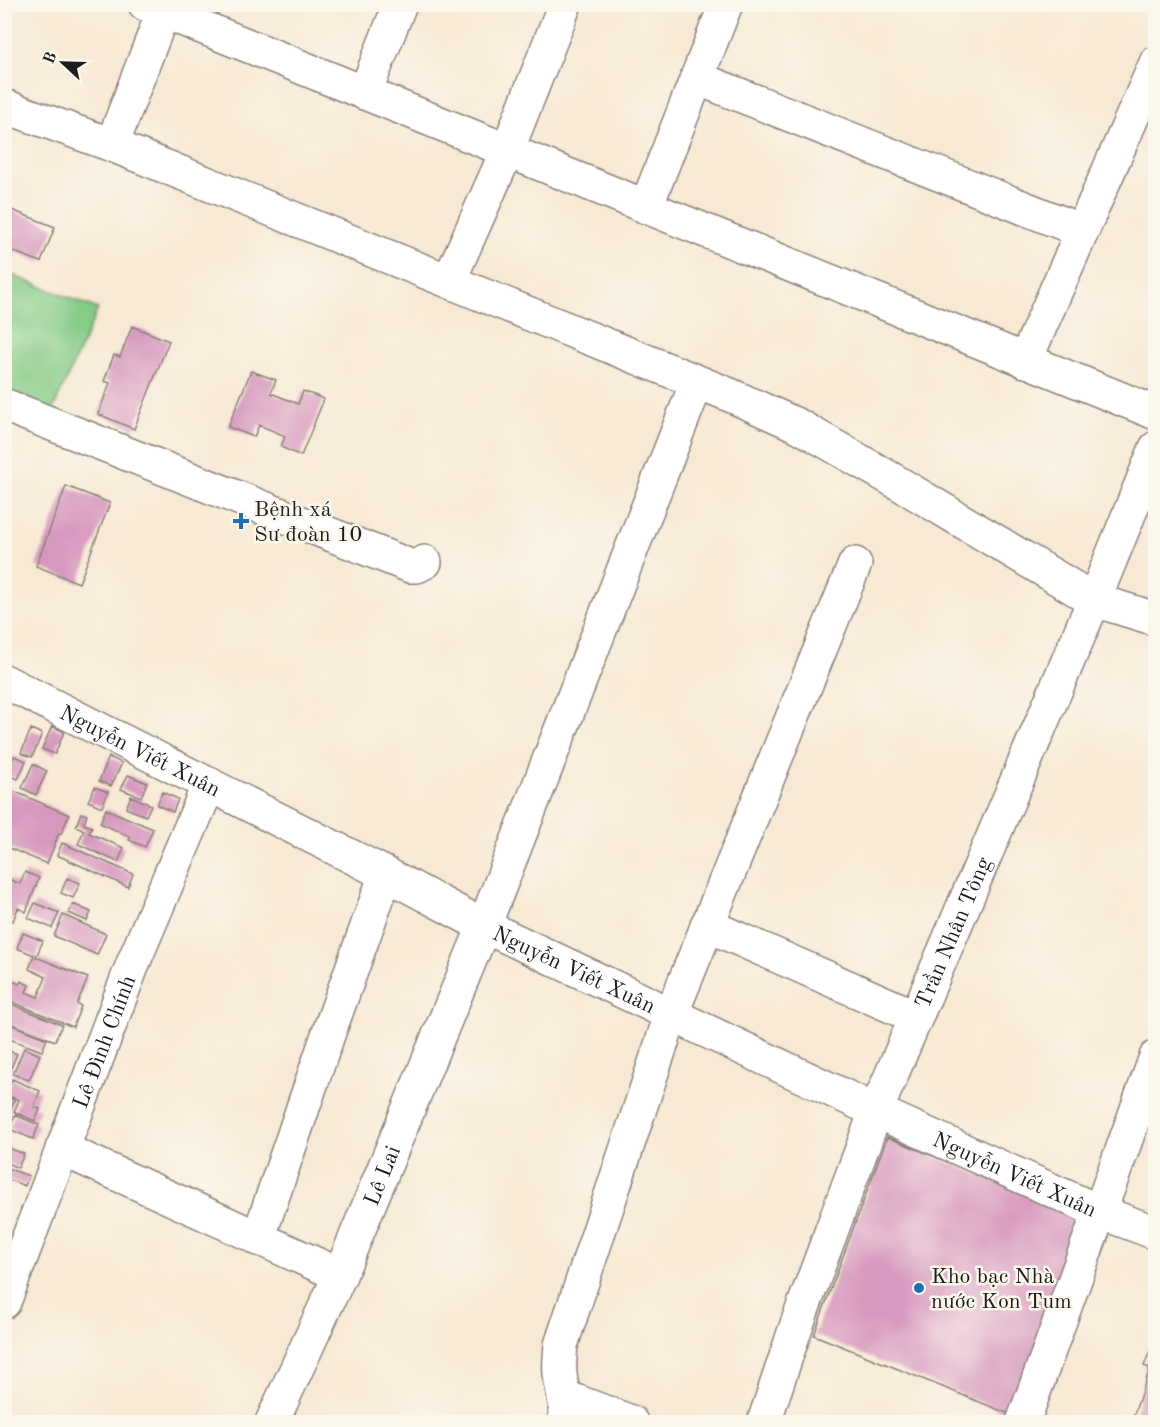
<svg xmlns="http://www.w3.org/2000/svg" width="1160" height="1427" font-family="'Old Standard TT',serif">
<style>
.green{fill:#85cc87;stroke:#507452;stroke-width:1.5}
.building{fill:#d798be}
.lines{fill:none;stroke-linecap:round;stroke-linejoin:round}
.minor-casing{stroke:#8a8278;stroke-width:36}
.minor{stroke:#fff;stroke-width:33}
.poi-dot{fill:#1f6fb2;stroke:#fbf7ec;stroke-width:2}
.labels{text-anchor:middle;stroke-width:5;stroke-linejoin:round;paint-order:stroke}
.poi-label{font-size:22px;fill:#1c1c1c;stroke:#fbf7ec;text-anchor:start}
.street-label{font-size:22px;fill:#1c1c1c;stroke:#fbf7ec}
</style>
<rect width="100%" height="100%" fill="#fbf7ec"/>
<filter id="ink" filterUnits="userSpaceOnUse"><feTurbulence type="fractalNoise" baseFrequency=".0167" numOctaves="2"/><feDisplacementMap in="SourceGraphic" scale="12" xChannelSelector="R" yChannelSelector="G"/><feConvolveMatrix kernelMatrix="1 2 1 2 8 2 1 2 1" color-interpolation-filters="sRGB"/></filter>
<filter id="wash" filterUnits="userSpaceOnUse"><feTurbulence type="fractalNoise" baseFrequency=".008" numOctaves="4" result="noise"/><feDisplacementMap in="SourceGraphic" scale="24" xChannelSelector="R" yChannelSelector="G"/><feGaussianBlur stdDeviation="1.35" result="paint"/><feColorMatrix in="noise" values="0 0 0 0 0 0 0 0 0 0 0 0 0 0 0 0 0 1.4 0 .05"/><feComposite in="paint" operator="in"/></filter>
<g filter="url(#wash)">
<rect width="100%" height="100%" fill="#f7e9d4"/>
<!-- green -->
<path class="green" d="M 4,272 L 98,309 L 51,414 L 5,395 Z"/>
<g id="blocks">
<!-- building -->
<path class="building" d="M 4,207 L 55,227 L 41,262 L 4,248 Z
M 132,326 L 169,341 L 134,429 L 98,414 L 110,383 L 104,381 L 114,355 L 120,357 Z
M 251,371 L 276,380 L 271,393 L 298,404 L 303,391 L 324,399 L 301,456 L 281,447 L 285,436 L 259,425 L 254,437 L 228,427 Z
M 66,486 L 110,503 L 79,583 L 36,566 Z
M 52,726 L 64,732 L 55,754 L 42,749 Z
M 31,729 L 42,734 L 32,757 L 21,753 Z
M 14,756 L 26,761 L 18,779 L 6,774 Z
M 109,757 L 122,763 L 111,786 L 99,781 Z
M 33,764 L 47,771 L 36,795 L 22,788 Z
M 128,775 L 147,783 L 141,797 L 121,789 Z
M 4,787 L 69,815 L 61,834 L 59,833 L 47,864 L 4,846 Z
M 95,787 L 108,792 L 102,807 L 88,801 Z
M 162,792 L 178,799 L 173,812 L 157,805 Z
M 131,796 L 151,805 L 146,816 L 126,808 Z
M 106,809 L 153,829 L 145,847 L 129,840 L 131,837 L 100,823 Z
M 81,813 L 87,815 L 84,824 L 92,827 L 89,833 L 124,848 L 118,862 L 78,844 L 84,830 L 76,826 Z
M 62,843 L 133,874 L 128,887 L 57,855 Z
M 25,872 L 39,878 L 26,912 L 18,908 L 13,921 L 4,917 L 4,877 L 20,884 Z
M 67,878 L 80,883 L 73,898 L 61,893 Z
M 35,903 L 59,913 L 52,928 L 28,918 Z
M 73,904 L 91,912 L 87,921 L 69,913 Z
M 63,915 L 106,934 L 97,955 L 54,936 Z
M 23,933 L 43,941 L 36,957 L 88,978 L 77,1004 L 81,1006 L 73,1027 L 5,999 L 7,994 L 4,993 L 4,978 L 20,984 L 21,981 L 29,985 L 26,992 L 38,997 L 46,977 L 29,969 L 34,955 L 17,948 Z
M 4,1001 L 62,1025 L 55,1041 L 4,1021 Z
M 7,1023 L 47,1039 L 42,1051 L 4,1037 Z
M 24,1048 L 40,1055 L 29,1080 L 13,1074 Z
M 4,1049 L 17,1054 L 8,1075 L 4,1074 Z
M 12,1079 L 40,1091 L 34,1107 L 40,1109 L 35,1121 L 14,1112 L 19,1100 L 6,1095 Z
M 4,1096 L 14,1100 L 9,1113 L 11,1114 L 5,1131 Z
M 15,1115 L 39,1125 L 33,1139 L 9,1129 Z
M 887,1137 L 1087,1219 L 1014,1416 L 814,1335 Z
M 4,1146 L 24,1154 L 18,1168 L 4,1162 Z
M 4,1167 L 29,1176 L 25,1186 L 4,1178 Z
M 1156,1335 L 1156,1422 L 1149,1422 L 1133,1417 L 1150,1368 L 1144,1366 Z"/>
</g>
</g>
<g filter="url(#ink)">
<use href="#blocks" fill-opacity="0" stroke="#8a8278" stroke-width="1.5"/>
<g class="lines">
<defs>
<g id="minor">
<path d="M 145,4 L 1156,413"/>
<path d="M 697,78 L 1082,231"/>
<path d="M 365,93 L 400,4"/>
<path d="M 4,106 L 112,145 L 730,395 L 799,426 L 900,484 L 1094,600 L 1156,619"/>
<path d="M 112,145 L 163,12"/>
<path d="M 646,207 L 726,4"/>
<path d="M 449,281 L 507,151 L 565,4"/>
<path d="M 1025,361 L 1156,63"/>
<path d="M 4,405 L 410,566 L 417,566 L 425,562"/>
<path id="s1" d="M 4,681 L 386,874 L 484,926 L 876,1111 L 1100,1212 L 1156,1233"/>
<path d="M 707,925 L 916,1017"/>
<path d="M 62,1149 L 340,1275"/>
<path d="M 258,1239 L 329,1032 L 386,874"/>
<path id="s2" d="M 4,1302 L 134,961 L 209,784"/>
<path d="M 565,1397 L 631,1422"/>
<path id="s3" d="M 272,1422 L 340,1275 L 484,926 L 697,382"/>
<path d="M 564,1422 C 568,1405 562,1392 560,1374 C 559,1364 560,1355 561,1345 L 671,1015 L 855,564"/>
<path id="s4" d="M 764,1422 L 797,1324 L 876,1111 L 1094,600 L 1156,448"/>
<path d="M 1023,1422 L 1156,1057"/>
</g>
</defs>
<!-- minor casing -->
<use href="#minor" class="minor-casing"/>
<!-- minor -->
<use href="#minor" class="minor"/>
</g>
</g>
<!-- markers -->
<g class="poi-dot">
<path d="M238 512h6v6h6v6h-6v6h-6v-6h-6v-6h6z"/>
<circle cx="919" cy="1288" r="6"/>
</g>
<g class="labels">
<!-- poi labels -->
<g class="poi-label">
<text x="254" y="516">Bệnh xá<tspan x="254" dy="25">Sư đoàn 10</tspan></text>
<text x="931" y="1283">Kho bạc Nhà<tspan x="931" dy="25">nước Kon Tum</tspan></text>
</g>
<!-- street labels -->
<g class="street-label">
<text dy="8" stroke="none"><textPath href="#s1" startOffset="153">Nguyễn Viết Xuân</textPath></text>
<text dy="8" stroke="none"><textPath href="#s4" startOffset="525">Trần Nhân Tông</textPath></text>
<text dy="8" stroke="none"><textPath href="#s1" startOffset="639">Nguyễn Viết Xuân</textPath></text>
<text dy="8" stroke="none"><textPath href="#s2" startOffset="279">Lê Đình Chính</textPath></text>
<text dy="8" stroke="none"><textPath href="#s1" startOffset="1125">Nguyễn Viết Xuân</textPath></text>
<text dy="8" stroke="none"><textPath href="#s3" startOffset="270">Lê Lai</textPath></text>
</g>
</g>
<!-- margin -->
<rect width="1160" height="1427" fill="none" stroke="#fbf7ec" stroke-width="24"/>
<!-- north arrow -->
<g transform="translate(63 63) rotate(292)" stroke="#fbf7ec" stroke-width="4.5" paint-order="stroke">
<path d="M0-4.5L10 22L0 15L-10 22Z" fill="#1c1c1c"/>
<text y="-9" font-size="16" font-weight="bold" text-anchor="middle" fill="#1c1c1c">B</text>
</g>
</svg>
